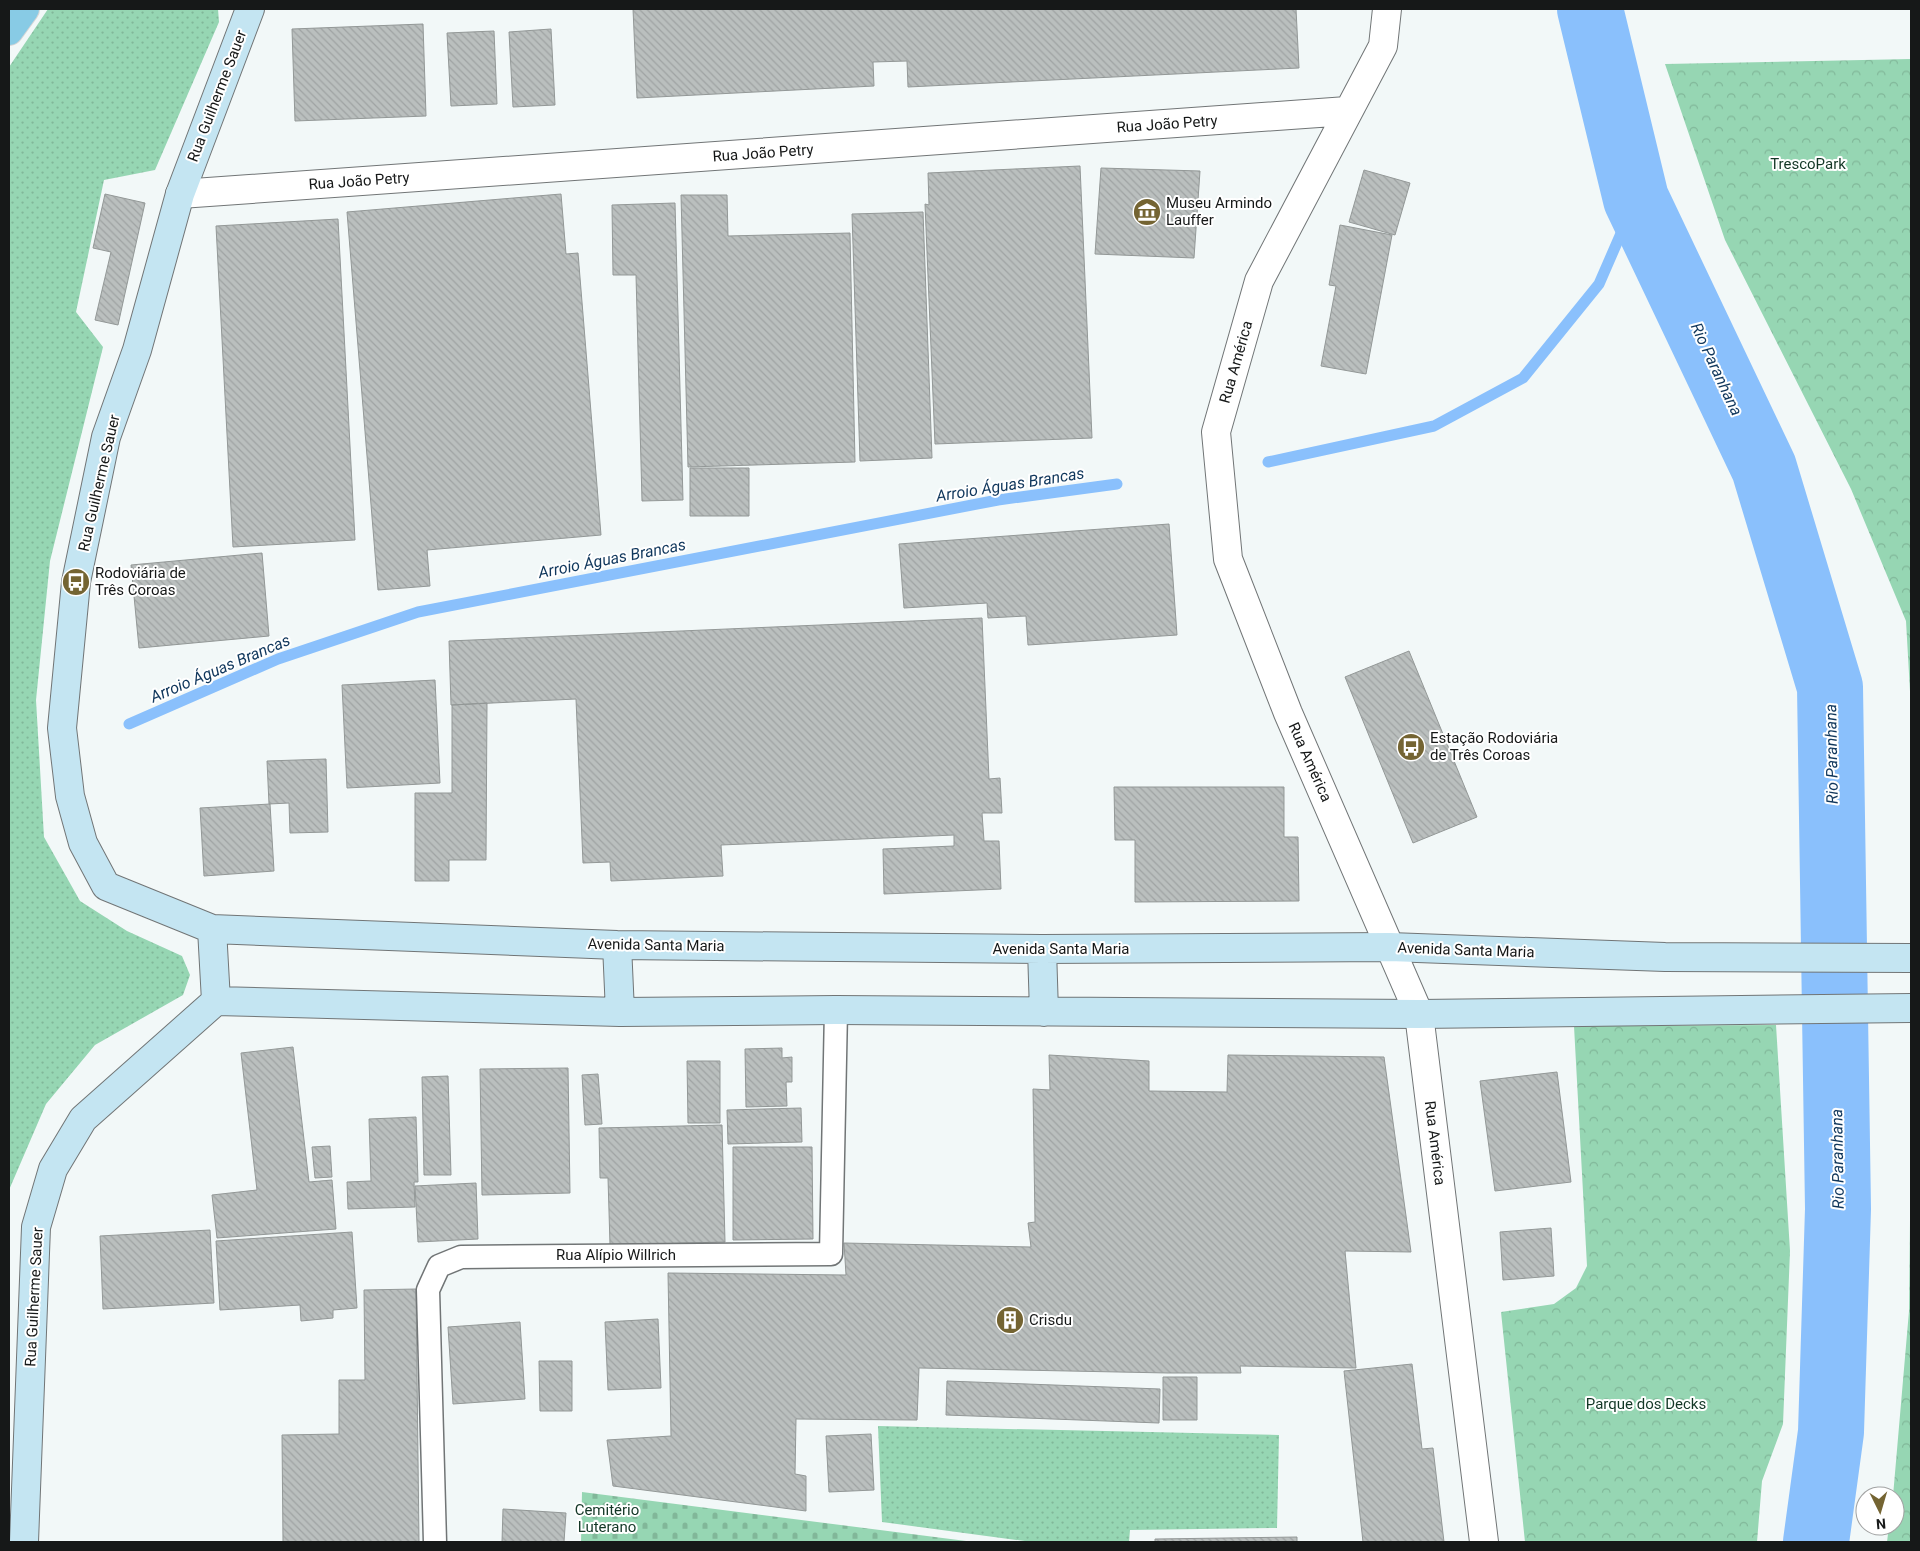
<svg xmlns="http://www.w3.org/2000/svg" width="1920" height="1551" font-family="Roboto,sans-serif">
<style>
.grass{fill:url(#grass-dots)}
.cemetery{fill:url(#cemetery-stones)}
.park{fill:url(#park-crowns)}
.lines{fill:none;stroke-linecap:round;stroke-linejoin:round}
.stream{stroke:#8ac0fc;stroke-width:11}
.river{stroke:#8ac0fc;stroke-width:66}
.building{fill:url(#building-back-hatch);stroke:#939897}
.service-casing{stroke:#717576;stroke-width:25}
.tertiary-casing{stroke:#717576;stroke-width:30}
.secondary-casing{stroke:#717576;stroke-width:30}
.primary-casing{stroke:#d5d5d5;stroke-width:30}
.service{stroke:#fff;stroke-width:22}
.tertiary{stroke:#fff;stroke-width:28}
.secondary{stroke:#c4e5f2;stroke-width:28}
.primary{stroke:#88cbe5;stroke-width:28}
.labels{text-anchor:middle;stroke-width:4;stroke-linejoin:round;paint-order:stroke}
.street-label{font-size:15px;fill:#161818;stroke:#fff}
.park-label{font-size:15px;fill:#133726;stroke:#fff}
.poi-label{font-size:15px;fill:#161818;stroke:#fff;text-anchor:start}
.water-label{font-size:16px;font-style:italic;fill:#10375c;stroke:#fff}
</style>
<defs>
<pattern id="grass-dots" width="8" height="8" patternUnits="userSpaceOnUse" patternTransform="scale(1.25)"><rect width="8" height="8" fill="#96d6b3"/><path d="M2 2h.1M6 6h.1" fill="none" stroke="#81b799" stroke-width="1.8" stroke-linecap="round"/></pattern>
<pattern id="cemetery-stones" width="16" height="16" patternUnits="userSpaceOnUse" patternTransform="scale(1.25)"><rect width="16" height="16" fill="#96d6b3"/><path d="M2 7V4a2 2 0 0 1 4 0v3zM10 15v-3a2 2 0 0 1 4 0v3z" fill="#81b799"/></pattern>
<pattern id="park-crowns" width="20" height="18" patternUnits="userSpaceOnUse" patternTransform="scale(1.25)"><rect width="20" height="18" fill="#96d6b3"/><path d="M2 6a3 3 0 1 1 6 0M12 15a3 3 0 1 1 6 0" fill="none" stroke="#81b799"/></pattern>
<pattern id="building-back-hatch" width="6" height="6" patternUnits="userSpaceOnUse" patternTransform="scale(1.25)"><rect width="6" height="6" fill="#babfbe"/><path d="M-1 5l2 2M0 0l6 6M5-1l2 2" fill="none" stroke="#9fa3a3"/></pattern>
</defs>
<rect width="100%" height="100%" fill="#f2f8f8"/>
<!-- grass -->
<path class="grass" d="M 48,9 L 218,9 L 219,22 L 155,170 L 104,180 L 76,312 L 103,347 L 50,561 L 36,700 L 44,837 L 80,901 L 127,931 L 182,956 L 190,975 L 183,995 L 95,1045 L 46,1104 L 9,1190 L 9,67 Z
M 878,1426 L 1279,1435 L 1277,1528 L 1130,1530 L 1129,1542 L 1032,1542 L 882,1522 Z"/>
<!-- cemetery -->
<path class="cemetery" d="M 582,1492 L 974,1542 L 581,1542 Z"/>
<!-- park -->
<path class="park" d="M 1911,59 L 1911,709 L 1906,621 L 1851,489 L 1725,240 L 1665,64 Z
M 1776,1025 L 1790,1251 L 1783,1424 L 1762,1481 L 1757,1542 L 1525,1542 L 1501,1312 L 1554,1304 L 1576,1288 L 1587,1266 L 1574,1026 Z
M 1911,1130 L 1911,1542 L 1887,1542 L 1889,1526 L 1895,1526 L 1895,1496 L 1893,1496 L 1909,1311 Z"/>
<g class="lines">
<!-- stream -->
<path class="stream" d="M 1268,462 L 1434,426 L 1523,378 L 1599,284 L 1636,199
M 129,724 L 278,659 L 418,612 L 998,500 L 1117,484"/>
<!-- river -->
<path class="river" d="M 1590,9 L 1636,199 L 1764,468 L 1830,687 L 1838,1209 L 1831,1432 L 1816,1542"/>
</g>
<!-- building -->
<path class="building" d="M 633,9 L 1296,9 L 1299,68 L 908,87 L 907,61 L 873,62 L 874,86 L 637,98 Z
M 423,24 L 426,116 L 295,121 L 292,29 Z
M 551,29 L 555,105 L 513,107 L 509,32 Z
M 494,31 L 497,104 L 451,106 L 447,33 Z
M 1080,166 L 1092,438 L 935,444 L 925,204 L 929,205 L 928,173 Z
M 1101,168 L 1200,171 L 1194,258 L 1095,254 Z
M 1364,170 L 1410,183 L 1395,235 L 1349,222 Z
M 105,194 L 145,203 L 118,325 L 95,320 L 111,252 L 93,248 Z
M 561,194 L 566,254 L 578,253 L 601,535 L 427,550 L 430,586 L 378,590 L 347,212 Z
M 681,195 L 727,195 L 728,236 L 850,233 L 855,462 L 688,467 Z
M 675,203 L 683,500 L 642,501 L 636,275 L 613,275 L 612,205 Z
M 923,212 L 932,458 L 860,461 L 852,214 Z
M 338,219 L 355,540 L 233,547 L 216,226 Z
M 1340,225 L 1392,235 L 1366,374 L 1321,366 L 1336,286 L 1329,285 Z
M 690,468 L 749,468 L 749,516 L 690,516 Z
M 1169,524 L 1177,635 L 1028,645 L 1026,616 L 988,618 L 987,603 L 904,608 L 899,544 Z
M 262,553 L 269,636 L 139,648 L 131,565 Z
M 982,618 L 989,779 L 1000,778 L 1002,813 L 982,813 L 984,841 L 999,841 L 1001,889 L 884,894 L 883,849 L 954,846 L 954,835 L 721,845 L 723,876 L 611,881 L 610,862 L 583,863 L 576,699 L 451,705 L 449,641 Z
M 1409,651 L 1477,817 L 1413,843 L 1345,677 Z
M 435,680 L 440,783 L 347,788 L 342,685 Z
M 487,703 L 486,860 L 449,860 L 449,881 L 415,881 L 415,793 L 452,793 L 452,705 Z
M 326,759 L 328,832 L 290,833 L 289,803 L 269,804 L 267,761 Z
M 1114,787 L 1284,787 L 1284,837 L 1298,837 L 1299,901 L 1135,902 L 1135,840 L 1115,840 Z
M 270,804 L 274,871 L 204,876 L 200,808 Z
M 293,1047 L 309,1182 L 332,1180 L 336,1229 L 217,1238 L 212,1195 L 257,1190 L 241,1053 Z
M 782,1048 L 782,1058 L 792,1057 L 792,1082 L 786,1082 L 787,1106 L 746,1107 L 745,1049 Z
M 1049,1055 L 1149,1061 L 1149,1091 L 1227,1092 L 1228,1055 L 1384,1057 L 1411,1252 L 1345,1251 L 1356,1368 L 1240,1366 L 1241,1373 L 1168,1373 L 919,1368 L 917,1420 L 796,1419 L 795,1474 L 806,1476 L 806,1511 L 613,1486 L 607,1440 L 671,1436 L 668,1273 L 846,1275 L 844,1243 L 1031,1247 L 1028,1223 L 1035,1222 L 1033,1089 L 1050,1090 Z
M 687,1061 L 720,1061 L 720,1123 L 688,1123 Z
M 568,1068 L 570,1193 L 482,1195 L 480,1069 Z
M 1557,1072 L 1571,1182 L 1495,1191 L 1480,1081 Z
M 598,1074 L 602,1124 L 585,1125 L 582,1075 Z
M 448,1076 L 451,1175 L 424,1175 L 422,1077 Z
M 801,1108 L 802,1142 L 728,1144 L 727,1110 Z
M 416,1117 L 418,1182 L 414,1182 L 415,1207 L 348,1209 L 347,1182 L 371,1181 L 369,1119 Z
M 722,1125 L 725,1242 L 610,1245 L 608,1178 L 600,1178 L 599,1128 Z
M 330,1146 L 332,1177 L 315,1178 L 312,1147 Z
M 733,1147 L 812,1147 L 813,1239 L 733,1240 Z
M 476,1183 L 478,1239 L 418,1242 L 415,1186 Z
M 1551,1228 L 1554,1276 L 1503,1280 L 1500,1232 Z
M 210,1230 L 214,1303 L 103,1309 L 100,1236 Z
M 352,1232 L 357,1308 L 333,1310 L 333,1318 L 301,1321 L 300,1305 L 220,1310 L 216,1241 Z
M 416,1289 L 419,1542 L 283,1542 L 282,1435 L 339,1434 L 339,1380 L 365,1380 L 364,1290 Z
M 658,1319 L 661,1388 L 608,1390 L 605,1322 Z
M 520,1322 L 525,1399 L 453,1404 L 448,1327 Z
M 539,1361 L 572,1361 L 572,1411 L 540,1411 Z
M 1412,1364 L 1422,1449 L 1433,1448 L 1444,1542 L 1363,1542 L 1344,1371 Z
M 1163,1377 L 1197,1377 L 1197,1420 L 1163,1420 Z
M 947,1381 L 1160,1389 L 1159,1423 L 946,1415 Z
M 871,1434 L 874,1490 L 829,1492 L 826,1436 Z
M 503,1509 L 566,1513 L 564,1542 L 502,1542 Z
M 1297,1537 L 1297,1542 L 1155,1542 L 1155,1539 Z"/>
<g class="lines">
<defs>
<path id="service" d="M 435,1542 L 428,1290 L 439,1266 L 461,1257 L 831,1254 L 836,1010"/>
<path id="tertiary" d="M 1387,9 L 1383,46 L 1259,281 L 1216,432 L 1228,559 L 1288,713 L 1419,1014 L 1484,1542
M 180,194 L 1347,111"/>
<path id="secondary" d="M 250,9 L 180,194 L 137,350 L 106,437 L 76,582 L 62,728 L 70,796 L 83,843 L 106,886 L 212,929 L 617,945 L 1042,949 L 1390,947 L 1665,957 L 1911,958
M 212,929 L 216,1001
M 617,945 L 620,1012
M 1042,949 L 1044,1012
M 216,1001 L 620,1012 L 836,1010 L 1419,1014 L 1911,1008
M 24,1542 L 36,1227 L 53,1169 L 83,1119 L 216,1001"/>
<path id="primary" d="M 9,31 L 25,9"/>
</defs>
<!-- service casing -->
<use href="#service" class="service-casing"/>
<!-- tertiary casing -->
<use href="#tertiary" class="tertiary-casing"/>
<!-- secondary casing -->
<use href="#secondary" class="secondary-casing"/>
<!-- primary casing -->
<use href="#primary" class="primary-casing"/>
<!-- service -->
<use href="#service" class="service"/>
<!-- tertiary -->
<use href="#tertiary" class="tertiary"/>
<!-- secondary -->
<use href="#secondary" class="secondary"/>
<!-- primary -->
<use href="#primary" class="primary"/>
</g>
<!-- icons -->
<defs>
<symbol id="museum-disc" viewBox="-11 -11 22 22"><circle r="9.5" fill="#746432" stroke="#fff"/><path d="M0-6L6-3V-2H-6V-3ZM-5-1h2V3h-2ZM-1-1h2V3h-2ZM3-1h2V3H3ZM-6 4H6V6H-6Z" fill="#fff"/></symbol>
<symbol id="bus-disc" viewBox="-11 -11 22 22"><circle r="9.5" fill="#746432" stroke="#fff"/><path d="M-5-6H5V4H4V6H2V4H-2V6H-4V4H-5ZM-3.5-4V0h7V-4ZM-3.5 1.2v1.5H-2V1.2ZM2 1.2v1.5H3.5V1.2Z" fill="#fff"/></symbol>
<symbol id="building-disc" viewBox="-11 -11 22 22"><circle r="9.5" fill="#746432" stroke="#fff"/><path d="M-4-6H4V6H1V3H-1V6H-4ZM-2.5-4.3h1.7v1.8h-1.7ZM.8-4.3h1.7v1.8H.8ZM-2.5-1h1.7V.8h-1.7ZM.8-1h1.7V.8H.8Z" fill="#fff"/></symbol>
</defs>
<g fill-rule="evenodd">
<use href="#museum-disc" x="1131" y="196" width="32" height="32"/>
<use href="#bus-disc" x="60" y="566" width="32" height="32"/>
<use href="#bus-disc" x="1395" y="731" width="32" height="32"/>
<use href="#building-disc" x="994" y="1304" width="32" height="32"/>
</g>
<g class="labels">
<!-- street labels -->
<g class="street-label">
<text transform="translate(217 96) rotate(-69)" y="5">Rua Guilherme Sauer</text>
<text transform="translate(1167 124) rotate(-4)" y="5">Rua João Petry</text>
<text transform="translate(763 153) rotate(-4)" y="5">Rua João Petry</text>
<text transform="translate(359 181) rotate(-4)" y="5">Rua João Petry</text>
<text transform="translate(1236 362) rotate(-74)" y="5">Rua América</text>
<text transform="translate(99 483) rotate(-77)" y="5">Rua Guilherme Sauer</text>
<text transform="translate(1310 762) rotate(66)" y="5">Rua América</text>
<text transform="translate(656 945) rotate(1)" y="5">Avenida Santa Maria</text>
<text x="1061" y="954">Avenida Santa Maria</text>
<text transform="translate(1466 950) rotate(2)" y="5">Avenida Santa Maria</text>
<text transform="translate(1435 1143) rotate(83)" y="5">Rua América</text>
<text x="616" y="1260">Rua Alípio Willrich</text>
<text transform="translate(34 1297) rotate(-87)" y="5">Rua Guilherme Sauer</text>
</g>
<!-- park labels -->
<g class="park-label">
<text x="1808" y="169">TrescoPark</text>
<text x="1646" y="1409">Parque dos Decks</text>
<text x="607" y="1515">Cemitério<tspan x="607" dy="17">Luterano</tspan></text>
</g>
<!-- poi labels -->
<g class="poi-label">
<text x="1166" y="208">Museu Armindo<tspan x="1166" dy="17">Lauffer</tspan></text>
<text x="95" y="578">Rodoviária de<tspan x="95" dy="17">Três Coroas</tspan></text>
<text x="1430" y="743">Estação Rodoviária<tspan x="1430" dy="17">de Três Coroas</tspan></text>
<text x="1029" y="1325">Crisdu</text>
</g>
<!-- water labels -->
<g class="water-label">
<text transform="translate(1717 369) rotate(65)" y="6">Rio Paranhana</text>
<text transform="translate(1010 484) rotate(-9)" y="6">Arroio Águas Brancas</text>
<text transform="translate(612 558) rotate(-11)" y="6">Arroio Águas Brancas</text>
<text transform="translate(220 668) rotate(-23)" y="6">Arroio Águas Brancas</text>
<text transform="translate(1831 754) rotate(-91)" y="6">Rio Paranhana</text>
<text transform="translate(1837 1159) rotate(-91)" y="6">Rio Paranhana</text>
</g>
</g>
<!-- border -->
<rect width="1920" height="1551" fill="none" stroke="#161818" stroke-width="20"/>
<!-- north arrow -->
<g transform="translate(1880 1511) rotate(175)"><circle r="24" fill="#ffffff" stroke="#a2a3a3"/>
<path d="M0-4L9 19L0 12L-9 19Z" fill="#746432"/>
<text y="-8" font-size="14" font-weight="bold" text-anchor="middle" fill="#161818">N</text>
</g>
</svg>
